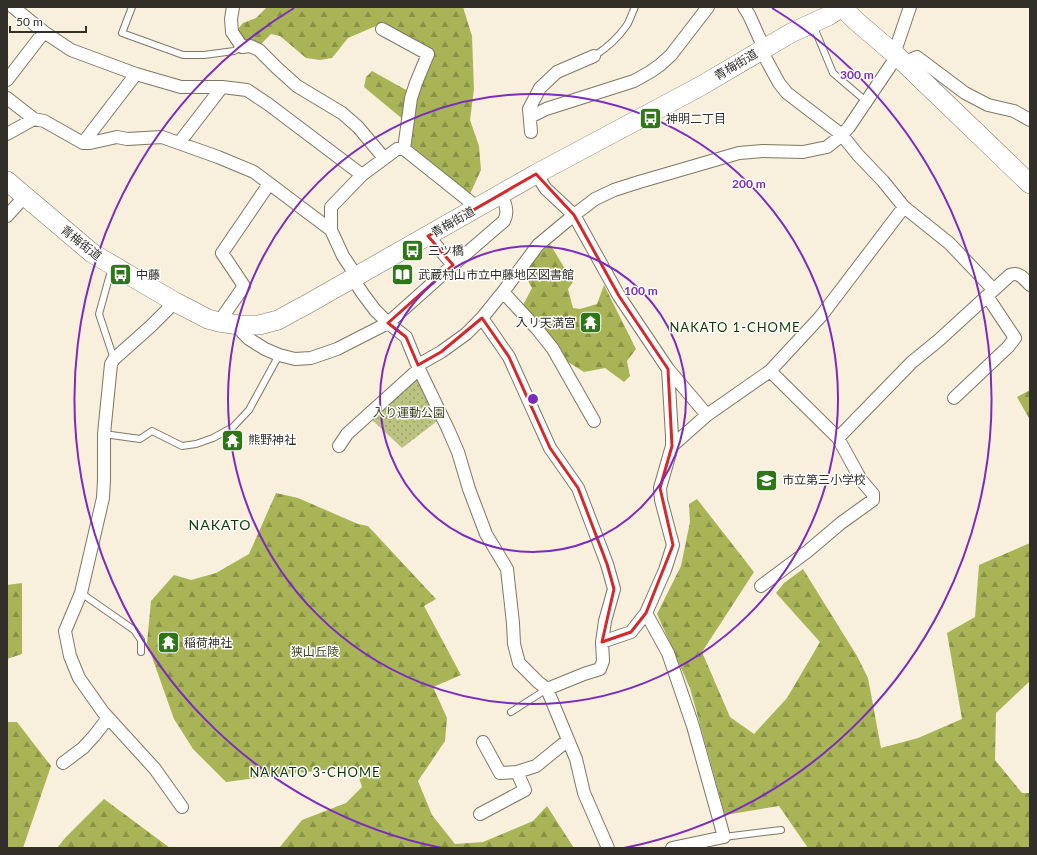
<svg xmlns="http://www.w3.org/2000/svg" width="1037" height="855" font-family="Lato,'Noto Sans JP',sans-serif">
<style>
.green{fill:url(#green-dots)}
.forest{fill:url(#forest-firs)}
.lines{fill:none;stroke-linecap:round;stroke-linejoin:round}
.lane-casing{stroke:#7e7766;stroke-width:8}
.street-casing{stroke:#7e7766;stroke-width:14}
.primary-casing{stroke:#7e7766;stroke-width:20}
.lane{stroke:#fff;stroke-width:6}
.street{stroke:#fff;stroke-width:12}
.primary{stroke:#fff;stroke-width:19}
.marked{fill:none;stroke:#d62828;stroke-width:3;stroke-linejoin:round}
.ring{fill:none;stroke:#7b2cbf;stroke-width:2}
.labels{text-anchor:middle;stroke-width:3;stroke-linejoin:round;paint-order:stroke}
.street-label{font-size:12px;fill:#322f28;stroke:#fff}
.poi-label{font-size:12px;fill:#322f28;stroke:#fff;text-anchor:start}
.park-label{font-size:12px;fill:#3f441d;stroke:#fff}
.neighbourhood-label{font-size:13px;letter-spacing:1px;fill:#0c3a00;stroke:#fff}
.quarter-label{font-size:14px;letter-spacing:1px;fill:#0c3a00;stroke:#fff}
.centre{fill:#7b2cbf;stroke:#fff;stroke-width:2}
.ring-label{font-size:12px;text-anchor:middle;font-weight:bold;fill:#7b2cbf;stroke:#fff;stroke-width:3;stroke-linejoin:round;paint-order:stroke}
</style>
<defs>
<pattern id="green-dots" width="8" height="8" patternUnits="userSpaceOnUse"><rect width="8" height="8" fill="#bac480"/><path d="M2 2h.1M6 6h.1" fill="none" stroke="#98a069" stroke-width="1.8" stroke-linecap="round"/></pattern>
<pattern id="forest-firs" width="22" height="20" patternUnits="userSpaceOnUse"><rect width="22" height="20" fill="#a8b456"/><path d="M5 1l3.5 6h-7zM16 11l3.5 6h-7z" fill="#899347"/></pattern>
</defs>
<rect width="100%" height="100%" fill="#f8f0dd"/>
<!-- green -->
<path class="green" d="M 416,375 L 440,419 L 402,448 L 369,417 Z"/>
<!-- forest -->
<path class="forest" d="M 267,7 L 463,7 L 472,36 L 474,89 L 470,120 L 479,146 L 481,170 L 470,194 L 409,144 L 411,126 L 364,87 L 366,77 L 372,71 L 417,96 L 432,52 L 383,23 L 348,38 L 332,58 L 320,60 L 306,58 L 280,36 L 271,34 L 261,44 L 245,40 L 237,30 L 243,23 L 256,18 Z
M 550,244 L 573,282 L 568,289 L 573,308 L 580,309 L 597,304 L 604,285 L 636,349 L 627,361 L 630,376 L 624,382 L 605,368 L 584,372 L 568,362 L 554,340 L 523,305 L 532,288 L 525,276 L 530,263 Z
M 1030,390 L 1030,420 L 1017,397 Z
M 276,493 L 298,498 L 358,524 L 368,526 L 436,599 L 424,606 L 461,675 L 433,687 L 447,718 L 445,741 L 418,781 L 432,815 L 455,844 L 483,842 L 533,821 L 547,806 L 574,848 L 279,848 L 302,820 L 346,803 L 362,787 L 356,768 L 335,769 L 278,775 L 226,782 L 193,749 L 174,719 L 147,643 L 151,601 L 174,575 L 191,580 L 216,573 L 249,554 Z
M 697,499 L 754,572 L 702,652 L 730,717 L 754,734 L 787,698 L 820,642 L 776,593 L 784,583 L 803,569 L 857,656 L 868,678 L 881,748 L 918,738 L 962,719 L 947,633 L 975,617 L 979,565 L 1030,543 L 1030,681 L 996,713 L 995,760 L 1022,793 L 1030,793 L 1030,848 L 808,848 L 779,806 L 725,815 L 690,688 L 657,614 L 681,566 L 690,522 L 689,504 Z
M 22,583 L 22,654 L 7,659 L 7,585 Z
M 7,722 L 17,722 L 51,766 L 23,848 L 7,848 Z
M 104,799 L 170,848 L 57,848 L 65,838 Z"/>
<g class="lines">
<defs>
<path id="lane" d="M 132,7 L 122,33 L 183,55 L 204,55 L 234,51 L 242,47
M 813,25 L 833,73 L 867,102
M 594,56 C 607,48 618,38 627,25 C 630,20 632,13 635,7
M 112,267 L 99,314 L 114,359
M 104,434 L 140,439 L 152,431 L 182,446 L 196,444 L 213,438 L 233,427 L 249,410 L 279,355
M 81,593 L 134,630 L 141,640 L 141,652
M 511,712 L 547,689
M 724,837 L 781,830"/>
<path id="street" d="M 13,7 L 44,32 L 71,50 L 136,74 L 181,87 L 222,87 L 247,90 L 268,104 L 362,175
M 233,7 L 231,19 L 232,32 L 242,47 L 250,46 L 259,50 L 277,68 L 297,86 L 342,113 L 358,127 L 384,158
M 744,7 L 749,15 L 764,48
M 382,29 L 428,54 L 416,83 L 411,98 L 404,149
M 761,50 L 779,83 L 787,93 L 842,135 L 858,155 L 883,181 L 904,207 L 949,243 L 993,289
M 894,54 L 910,7
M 903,63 L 917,57 L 965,93 L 988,105 L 1014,111 L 1030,120
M 7,80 L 44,32
M 7,98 L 34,119 L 44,121 L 83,143 L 90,143 L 117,137 L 127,139 L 162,137 L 218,157 L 254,172 L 331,230
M 530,117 L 546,109 L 634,81 L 650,72 L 660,65 L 671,55 L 708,7
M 531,132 L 529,109 L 540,88 L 557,72 L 594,56
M 7,134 L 34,119
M 83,143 L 136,74
M 179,143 L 222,87
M 536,174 L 546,189 L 574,215 L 619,296 L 668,369 L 707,415
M 478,208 L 404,149 L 397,149 L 362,175 L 331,207 L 331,230 L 343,256 L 353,271 L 353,279 L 363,294 L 375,310 L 388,323 L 406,337 L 419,369 L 448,429 L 458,452 L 469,489 L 486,534 L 507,569 L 513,623 L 514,644 L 519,663 L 538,682 L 547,689 L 576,759 L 584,793 L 608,848
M 7,216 L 25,196
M 428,236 L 453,265
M 503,292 L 538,330 L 553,349 L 594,421
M 175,302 L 151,326 L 114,359 L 111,364 L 104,434 L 104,480 L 103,498 L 81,593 L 65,631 L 70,656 L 79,678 L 103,712 L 155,769 L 182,807
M 482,318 L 509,357 L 550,448 L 578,488 L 607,564 L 614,589 L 605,621 L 602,642 L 603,661 L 600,669 L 584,674 L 547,689
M 219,322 L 244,286 L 222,253 L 269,184
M 239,325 L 243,333 L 249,339 L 265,349 L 279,355 L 295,359 L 311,358 L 337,349 L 388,323 L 453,265 L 504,221 C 509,212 505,203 501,194
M 418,365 L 441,352 L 466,334 L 482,318 L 503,292 L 538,245 L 574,215 L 595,199 L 614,190 L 639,182 L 739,153 L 763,151 L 803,152 L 827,147 L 842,135 L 849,127 L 897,56
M 770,371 L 821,316 L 904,207
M 954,398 L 1008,347 L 1015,338 L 987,296
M 838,438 L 912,362 L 939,340 L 1010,275 C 1019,271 1024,279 1030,285
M 339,446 L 347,434 L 419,369
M 672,446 L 707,415 L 770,371 L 838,438 L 861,480 L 873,494 L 873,500 L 841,523 L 808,551 L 761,586
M 646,613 L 668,653 L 693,726 L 724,837 L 672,848
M 602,642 L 631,632 L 635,627 L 646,613 L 665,570 L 673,545 L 661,500 L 660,488 L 672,446 L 672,436 L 668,369
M 483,742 L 500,773 L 517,772 L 536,766 L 568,740
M 63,763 L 83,748 L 94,736 L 108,718
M 480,814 L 525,790 L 517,772"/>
<path id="primary" d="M 842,7 L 856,21 L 897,56 L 1030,184
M 7,181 L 92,253 L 175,302 L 208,319 L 219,322 L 239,325 L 259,325 L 278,320 L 311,302 L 536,174 L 699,87 L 791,33 L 828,16 L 842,7"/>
</defs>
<!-- lane casing -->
<use href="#lane" class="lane-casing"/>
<!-- street casing -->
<use href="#street" class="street-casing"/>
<!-- primary casing -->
<use href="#primary" class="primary-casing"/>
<!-- lane -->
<use href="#lane" class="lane"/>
<!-- street -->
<use href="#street" class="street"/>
<!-- primary -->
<use href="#primary" class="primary"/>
</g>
<!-- marked area -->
<path class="marked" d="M 536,174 L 574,215 L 619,296 L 668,369 L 672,446 L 660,488 L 673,545 L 646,613 L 631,632 L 602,642 L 614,589 L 607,564 L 578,488 L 550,448 L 509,357 L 482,318 L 441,352 L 418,365 L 406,337 L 388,323 L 453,265 L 428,236 Z"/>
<!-- distance rings -->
<g class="ring">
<circle cx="533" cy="399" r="153"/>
<circle cx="533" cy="399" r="305"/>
<path d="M442 848A458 458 0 0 1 294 8M772 8A458 458 0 0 1 624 848"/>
</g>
<!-- icons -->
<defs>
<symbol id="bus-square" viewBox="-11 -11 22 22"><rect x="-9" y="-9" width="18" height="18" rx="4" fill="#2f7619" stroke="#fff"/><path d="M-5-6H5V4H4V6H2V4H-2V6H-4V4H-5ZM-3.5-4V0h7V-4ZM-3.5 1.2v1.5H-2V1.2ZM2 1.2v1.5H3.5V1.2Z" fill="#fff"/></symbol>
<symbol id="library-square" viewBox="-11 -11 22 22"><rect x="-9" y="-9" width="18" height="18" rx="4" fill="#2f7619" stroke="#fff"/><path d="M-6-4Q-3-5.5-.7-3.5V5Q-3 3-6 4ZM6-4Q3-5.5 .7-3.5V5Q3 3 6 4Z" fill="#fff"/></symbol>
<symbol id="temple-square" viewBox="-11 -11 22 22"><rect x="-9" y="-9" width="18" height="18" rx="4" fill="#2f7619" stroke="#fff"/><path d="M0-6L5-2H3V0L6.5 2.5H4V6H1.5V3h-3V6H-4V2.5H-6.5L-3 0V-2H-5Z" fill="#fff"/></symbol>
<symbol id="school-square" viewBox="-11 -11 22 22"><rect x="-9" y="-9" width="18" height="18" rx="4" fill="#2f7619" stroke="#fff"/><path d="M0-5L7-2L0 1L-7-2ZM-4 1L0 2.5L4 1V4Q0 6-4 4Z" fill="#fff"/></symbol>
</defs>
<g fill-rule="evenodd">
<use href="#bus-square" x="638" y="106" width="25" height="25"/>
<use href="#bus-square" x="400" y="238" width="25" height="25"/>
<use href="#bus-square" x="108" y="262" width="25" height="25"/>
<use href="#library-square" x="390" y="262" width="25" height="25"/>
<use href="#temple-square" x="578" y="310" width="25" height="25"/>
<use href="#temple-square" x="220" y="428" width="25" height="25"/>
<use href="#school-square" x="754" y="468" width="25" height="25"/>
<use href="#temple-square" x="156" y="630" width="25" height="25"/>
</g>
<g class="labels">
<!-- street labels -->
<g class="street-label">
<text transform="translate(736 65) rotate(-31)" y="4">青梅街道</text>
<text transform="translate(453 222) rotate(-30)" y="4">青梅街道</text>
<text transform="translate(81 243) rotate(38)" y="4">青梅街道</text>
</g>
<!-- poi labels -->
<g class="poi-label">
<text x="666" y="123">神明二丁目</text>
<text x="428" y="255">三ツ橋</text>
<text x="136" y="279">中藤</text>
<text x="418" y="279">武蔵村山市立中藤地区図書館</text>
<text x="576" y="327" text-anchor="end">入リ天満宮</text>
<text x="248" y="444">熊野神社</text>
<text x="782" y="484">市立第三小学校</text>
<text x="184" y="647">稲荷神社</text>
</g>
<!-- park labels -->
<g class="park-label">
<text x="409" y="417">入り運動公園</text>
<text x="315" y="656">狭山丘陵</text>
</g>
<!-- neighbourhood labels -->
<g class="neighbourhood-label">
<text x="735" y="332">NAKATO 1-CHOME</text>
<text x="315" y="777">NAKATO 3-CHOME</text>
</g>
<!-- quarter labels -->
<g class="quarter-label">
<text x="220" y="530">NAKATO</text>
</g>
</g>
<circle cx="533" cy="399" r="6" class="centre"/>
<g class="ring-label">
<text x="857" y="79">300 m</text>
<text x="749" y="188">200 m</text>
<text x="641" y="295">100 m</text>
</g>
<!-- border -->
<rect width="1037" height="855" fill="none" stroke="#322f28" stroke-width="16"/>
<!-- scale -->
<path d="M10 26v6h76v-6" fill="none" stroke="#322f28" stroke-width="2"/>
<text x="16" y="26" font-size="12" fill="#322f28" stroke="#ffffff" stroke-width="3" paint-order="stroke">50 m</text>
</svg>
